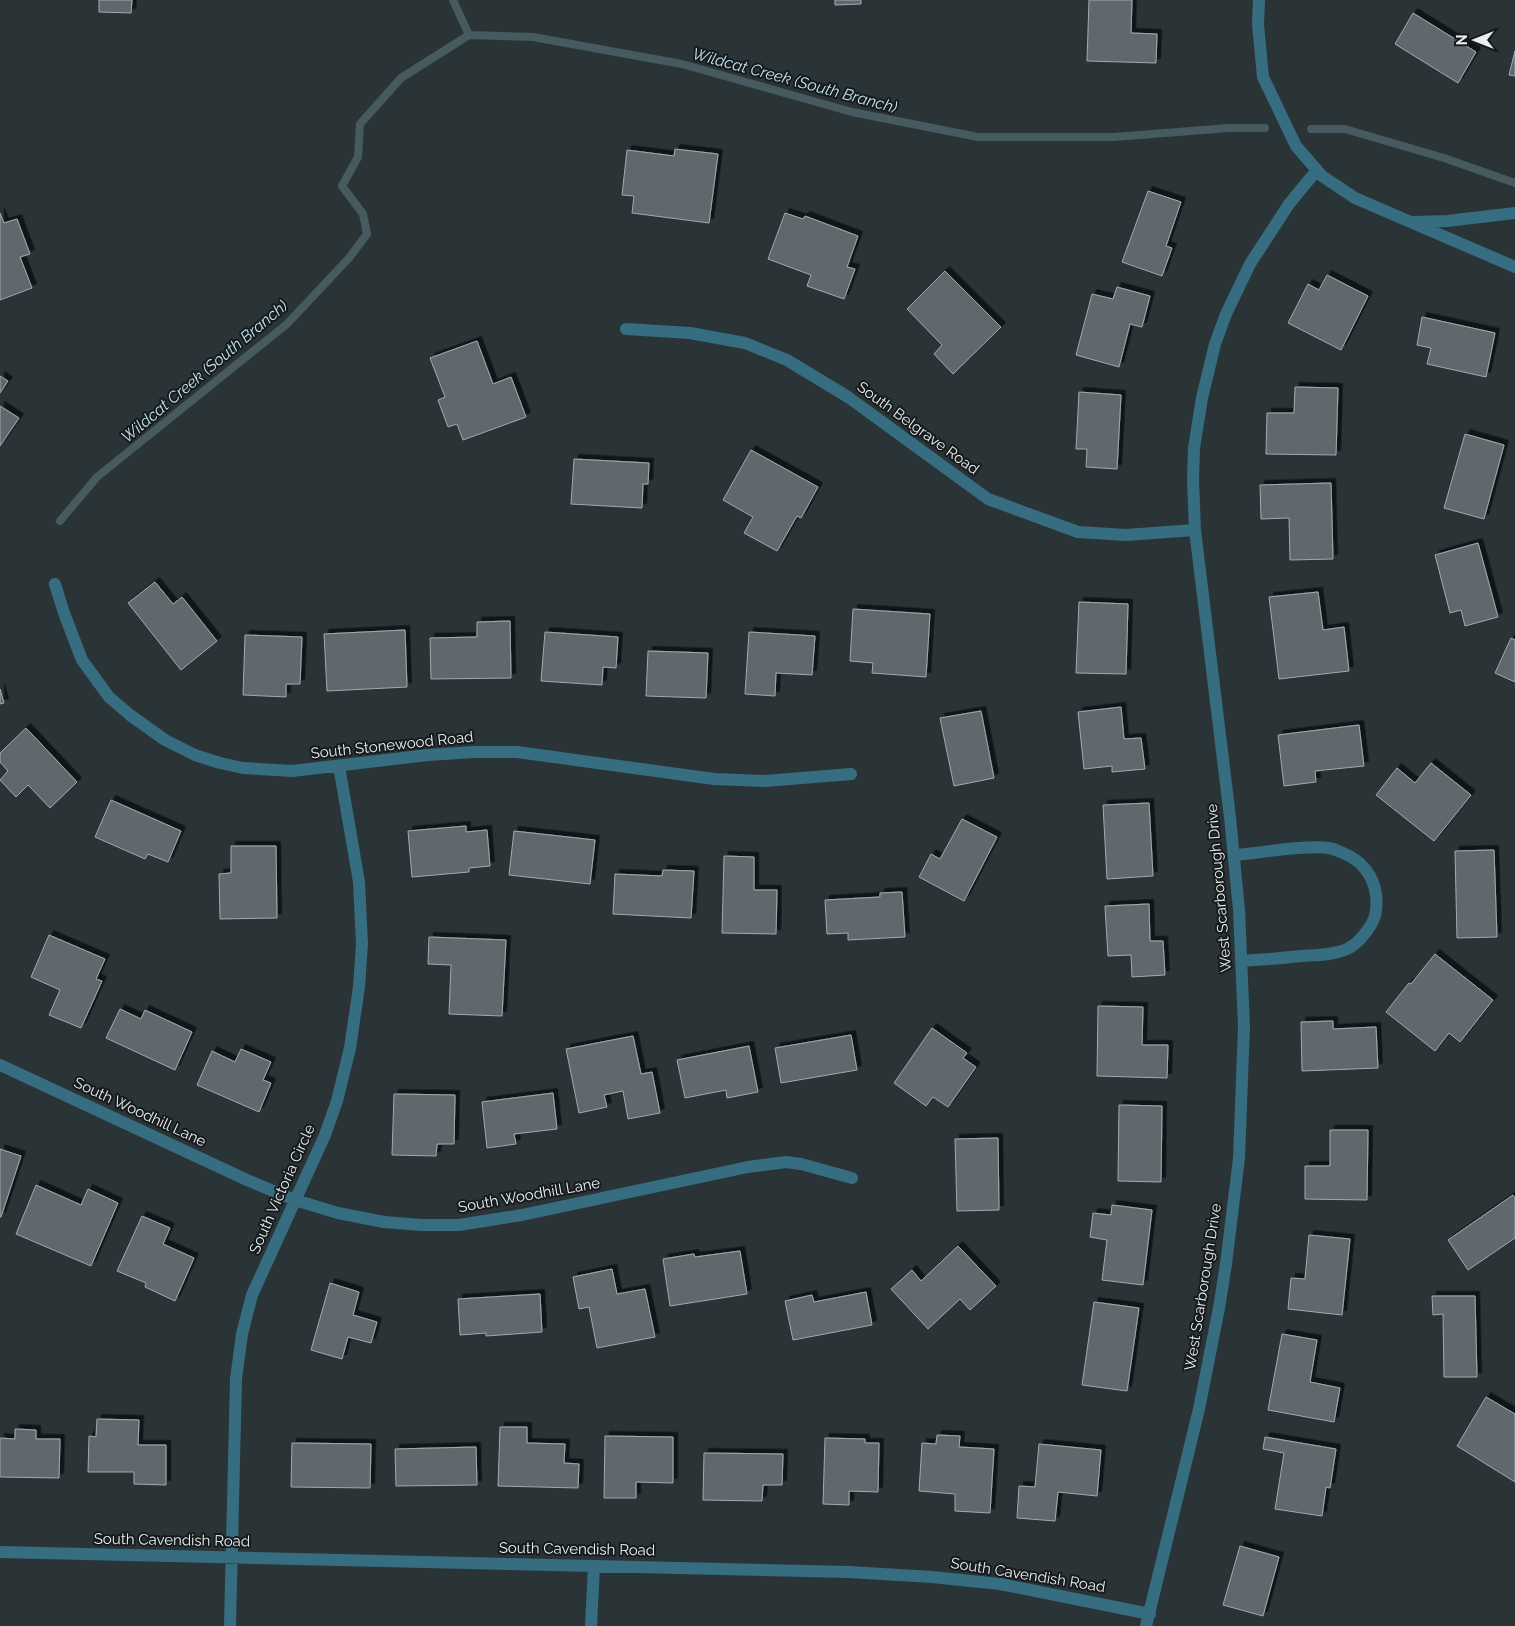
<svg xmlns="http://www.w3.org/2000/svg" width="1515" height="1626" font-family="Raleway,sans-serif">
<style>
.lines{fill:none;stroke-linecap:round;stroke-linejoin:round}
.stream{stroke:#475a60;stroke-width:8}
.building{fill:#5f696d;stroke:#9fabaf;filter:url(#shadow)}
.minor{stroke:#366d80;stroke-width:12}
.labels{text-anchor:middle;stroke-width:4;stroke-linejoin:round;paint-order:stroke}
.street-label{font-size:15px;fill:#e8eef0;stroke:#161a1c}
.water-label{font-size:16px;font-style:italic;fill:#bee5f5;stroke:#161a1c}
</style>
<defs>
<filter id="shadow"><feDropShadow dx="4.5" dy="-4.5" stdDeviation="0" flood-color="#0009"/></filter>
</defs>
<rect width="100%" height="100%" fill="#2a3437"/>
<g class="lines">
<!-- stream -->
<path class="stream" d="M 453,0 L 469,35 L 533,37 L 682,64 L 852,112 L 978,137 L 1114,137 L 1229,128 L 1265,128
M 1311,129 L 1345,129 L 1444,158 L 1515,183
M 60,521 L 97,477 L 287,324 L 349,258 L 367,234 L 363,214 L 342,186 L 358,157 L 360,124 L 401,78 L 469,35"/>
</g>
<!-- building -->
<path class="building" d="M 99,0 L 132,0 L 131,13 L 99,12 Z
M 835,0 L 861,0 L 861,4 L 835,5 Z
M 1089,0 L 1132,0 L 1131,33 L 1157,34 L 1156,63 L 1087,61 Z
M 1413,13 L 1476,52 L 1458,83 L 1395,44 Z
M 1515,51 L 1515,76 L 1509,75 Z
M 675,149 L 718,154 L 709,223 L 632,213 L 634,196 L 622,195 L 627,150 L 674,156 Z
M 1148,191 L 1181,202 L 1166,246 L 1172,248 L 1162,276 L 1122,262 Z
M 0,213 L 4,223 L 17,219 L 30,254 L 20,257 L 32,288 L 0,300 Z
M 785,213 L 803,219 L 805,216 L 858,236 L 847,267 L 855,269 L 844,299 L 807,286 L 811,275 L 768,259 Z
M 945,271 L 1001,327 L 953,374 L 934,354 L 942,345 L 907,309 Z
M 1327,275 L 1368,296 L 1341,350 L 1288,323 L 1308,284 L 1319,290 Z
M 1117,287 L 1150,296 L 1142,327 L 1130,324 L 1119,367 L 1076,355 L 1092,294 L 1113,299 Z
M 1422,317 L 1495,333 L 1486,377 L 1427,364 L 1431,348 L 1417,345 Z
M 477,341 L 493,384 L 511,377 L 526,417 L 463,440 L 457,424 L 448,427 L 438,400 L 445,397 L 430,358 Z
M 0,376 L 8,381 L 0,393 Z
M 1295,387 L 1338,388 L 1336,455 L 1266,454 L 1267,413 L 1294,413 Z
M 1079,392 L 1121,395 L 1117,469 L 1086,467 L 1087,449 L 1076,449 Z
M 0,406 L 19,418 L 0,446 Z
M 1465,434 L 1504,445 L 1484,519 L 1444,508 Z
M 751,450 L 818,487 L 801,518 L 797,516 L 777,551 L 744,533 L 753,517 L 723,500 Z
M 574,459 L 649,463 L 648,484 L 643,484 L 642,508 L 571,504 Z
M 1331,483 L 1333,559 L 1290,560 L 1289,518 L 1261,519 L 1260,485 Z
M 1478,543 L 1498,617 L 1465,626 L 1461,610 L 1450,613 L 1435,555 Z
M 155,582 L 173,604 L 182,597 L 217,641 L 181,670 L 128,603 Z
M 1318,592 L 1323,630 L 1344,627 L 1349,671 L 1279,679 L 1269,597 Z
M 1079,602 L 1128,604 L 1126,674 L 1076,673 Z
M 853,609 L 930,614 L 926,677 L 872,673 L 873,663 L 850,661 Z
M 510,621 L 511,678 L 431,679 L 430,638 L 477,637 L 477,622 Z
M 405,630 L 407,687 L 327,691 L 324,634 Z
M 545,632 L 618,637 L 616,668 L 603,667 L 602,685 L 541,681 Z
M 749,632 L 815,636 L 812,675 L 776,673 L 775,696 L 745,694 Z
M 245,635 L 302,637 L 300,684 L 286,684 L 286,697 L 243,695 Z
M 1511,638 L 1515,640 L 1515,682 L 1495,673 Z
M 648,651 L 708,653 L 706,698 L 646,696 Z
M 0,689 L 4,703 L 0,704 Z
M 1121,707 L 1124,739 L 1141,738 L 1145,769 L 1112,772 L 1112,766 L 1084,769 L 1078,712 Z
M 981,711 L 994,778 L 954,786 L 940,718 Z
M 1359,725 L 1364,766 L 1315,771 L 1316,782 L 1284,786 L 1278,735 Z
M 26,728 L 77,782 L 50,808 L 28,785 L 16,797 L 0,780 L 8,771 L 0,762 L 0,753 Z
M 1431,763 L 1471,795 L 1434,841 L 1376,795 L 1397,768 L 1415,783 Z
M 111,800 L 181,831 L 168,862 L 148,854 L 145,859 L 95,837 Z
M 1149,803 L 1153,876 L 1107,879 L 1103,805 Z
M 962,819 L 997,837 L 964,901 L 919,877 L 931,854 L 940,859 Z
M 466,826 L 466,832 L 487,830 L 490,866 L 469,868 L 469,872 L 412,877 L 408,831 Z
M 514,831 L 595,840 L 590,884 L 509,875 Z
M 231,846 L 276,846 L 277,918 L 220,919 L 219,874 L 231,873 Z
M 1494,850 L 1497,937 L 1457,938 L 1455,851 Z
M 724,856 L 754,857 L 754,890 L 777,890 L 776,934 L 722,933 Z
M 663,870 L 694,871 L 691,918 L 613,914 L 615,874 L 662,876 Z
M 902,892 L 905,937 L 848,940 L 848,933 L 827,934 L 825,900 L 880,897 L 880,893 Z
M 1149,904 L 1150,941 L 1163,941 L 1165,975 L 1132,977 L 1131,955 L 1108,956 L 1105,906 Z
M 49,935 L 105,959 L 96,979 L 102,981 L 81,1028 L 49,1015 L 60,990 L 31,977 Z
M 429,937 L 506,940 L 502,1016 L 449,1014 L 451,965 L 428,964 Z
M 1435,954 L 1493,1000 L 1460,1042 L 1449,1033 L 1435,1051 L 1386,1012 L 1409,983 L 1411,984 Z
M 1098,1006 L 1143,1007 L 1142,1045 L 1168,1045 L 1167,1078 L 1097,1076 Z
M 120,1009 L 141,1019 L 145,1010 L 192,1032 L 175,1070 L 106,1038 Z
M 1333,1021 L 1333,1029 L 1376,1027 L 1378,1068 L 1302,1071 L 1301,1022 Z
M 932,1028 L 967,1053 L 963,1058 L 976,1067 L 948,1107 L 933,1097 L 926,1106 L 894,1083 Z
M 851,1035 L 857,1070 L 781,1083 L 775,1048 Z
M 633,1036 L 641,1074 L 652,1072 L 660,1113 L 628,1119 L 623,1091 L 604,1095 L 607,1107 L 579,1113 L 566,1049 Z
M 749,1046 L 758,1092 L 727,1098 L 726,1090 L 685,1098 L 677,1060 Z
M 241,1049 L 271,1062 L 263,1080 L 271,1083 L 259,1112 L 197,1085 L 212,1051 L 235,1062 Z
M 553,1093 L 557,1129 L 514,1134 L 516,1144 L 487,1148 L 482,1102 Z
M 394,1094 L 455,1095 L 454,1144 L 437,1144 L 436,1156 L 392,1155 Z
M 1119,1105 L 1162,1106 L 1161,1182 L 1118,1181 Z
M 1330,1130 L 1368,1130 L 1367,1200 L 1305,1199 L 1305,1166 L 1330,1166 Z
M 998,1138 L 999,1210 L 957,1211 L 955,1139 Z
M 0,1149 L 21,1156 L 1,1217 L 0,1217 Z
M 36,1185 L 81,1205 L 88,1189 L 118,1203 L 91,1266 L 16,1234 Z
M 1513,1195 L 1515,1198 L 1515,1238 L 1468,1270 L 1448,1240 Z
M 1112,1205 L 1152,1210 L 1143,1285 L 1102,1280 L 1107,1240 L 1090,1237 L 1093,1213 L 1111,1215 Z
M 142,1216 L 170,1228 L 163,1244 L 194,1258 L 175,1301 L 145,1287 L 146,1283 L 117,1271 Z
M 1309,1235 L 1350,1239 L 1342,1315 L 1288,1309 L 1291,1278 L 1305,1279 Z
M 958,1246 L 996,1286 L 970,1310 L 960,1299 L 928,1329 L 891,1289 L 912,1270 L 921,1281 Z
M 740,1251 L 747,1294 L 670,1306 L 663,1259 L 694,1254 L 695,1257 Z
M 612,1269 L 617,1294 L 645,1289 L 655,1337 L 597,1348 L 589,1307 L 579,1309 L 573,1277 Z
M 330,1283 L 359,1292 L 353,1315 L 377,1322 L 371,1343 L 348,1337 L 342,1359 L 311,1350 Z
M 866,1292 L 872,1325 L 793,1340 L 785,1301 L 812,1295 L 814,1302 Z
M 540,1294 L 542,1332 L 486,1336 L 486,1333 L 460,1335 L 458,1299 Z
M 1432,1296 L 1475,1296 L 1477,1377 L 1444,1377 L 1443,1314 L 1433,1315 Z
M 1094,1302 L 1139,1308 L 1127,1391 L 1082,1385 Z
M 1282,1334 L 1317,1340 L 1310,1382 L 1340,1388 L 1334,1422 L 1268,1410 Z
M 1486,1397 L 1515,1414 L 1515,1482 L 1457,1446 Z
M 97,1419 L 139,1420 L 138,1445 L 166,1445 L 166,1485 L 134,1484 L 134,1472 L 88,1472 L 89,1436 L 96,1437 Z
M 500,1427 L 527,1427 L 527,1443 L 565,1444 L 564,1463 L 579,1464 L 578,1488 L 498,1486 Z
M 15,1429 L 36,1430 L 36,1439 L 60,1439 L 59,1478 L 0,1477 L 0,1438 L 15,1439 Z
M 937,1435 L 960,1436 L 959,1447 L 994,1449 L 990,1513 L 955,1511 L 955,1494 L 919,1491 L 922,1443 L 936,1444 Z
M 605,1436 L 673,1437 L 673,1483 L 636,1482 L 636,1498 L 604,1498 Z
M 1265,1437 L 1336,1449 L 1330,1488 L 1326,1487 L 1322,1516 L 1275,1509 L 1284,1453 L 1263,1449 Z
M 825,1438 L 865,1439 L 865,1443 L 879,1443 L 878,1492 L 849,1491 L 849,1505 L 823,1504 Z
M 292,1443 L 371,1444 L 370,1488 L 291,1487 Z
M 1039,1444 L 1101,1450 L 1097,1496 L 1058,1492 L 1055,1521 L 1017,1518 L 1019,1486 L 1035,1487 Z
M 476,1447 L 477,1485 L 396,1486 L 395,1449 Z
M 704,1453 L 783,1454 L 782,1485 L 763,1485 L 762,1501 L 703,1500 Z
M 1240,1546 L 1279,1557 L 1263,1616 L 1223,1605 Z"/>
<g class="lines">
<!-- minor -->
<path class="minor" d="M 1259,0 L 1258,24 L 1263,77 L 1296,146 L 1322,176 L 1355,198 L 1515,267
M 1415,222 L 1447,221 L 1515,213
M 626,329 L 690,333 L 745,343 L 787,360 L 848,397 L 988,499 L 1078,532 L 1126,535 L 1195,530
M 55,584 L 64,613 L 82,660 L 109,697 L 130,715 L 165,740 L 195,755 L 220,763 L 243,768 L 292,771 L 428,755 L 474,752 L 517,752 L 714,779 L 765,781 L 851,774
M 1234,855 C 1263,853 1300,845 1329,848 C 1334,849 1339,851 1343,853 C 1368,863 1379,885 1376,911 C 1375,923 1359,944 1347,949 C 1333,955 1317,955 1302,956 C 1282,958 1262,960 1241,961
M 0,1065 L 247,1180 L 295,1200 L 338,1213 L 384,1222 L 421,1225 L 459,1225 L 522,1215 L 748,1167 L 786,1162 L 801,1164 L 852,1178
M 0,1552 L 849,1572 L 932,1577 L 1000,1584 L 1150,1614
M 230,1626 L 236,1379 L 242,1334 L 252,1295 L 325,1135 L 337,1101 L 350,1048 L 359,987 L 362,944 L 359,882 L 339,766
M 591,1626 L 594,1566
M 1146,1626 L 1199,1409 L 1219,1308 L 1226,1264 L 1239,1158 L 1244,1026 L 1239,910 L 1230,817 L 1195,530 L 1193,481 L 1194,448 L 1202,398 L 1215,344 L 1226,314 L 1250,264 L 1289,204 L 1317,170"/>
</g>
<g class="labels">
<!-- street labels -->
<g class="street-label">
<text transform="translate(918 428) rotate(36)" y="5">South Belgrave Road</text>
<text transform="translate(392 745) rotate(-6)" y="5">South Stonewood Road</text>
<text transform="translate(1219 888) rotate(-95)" y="5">West Scarborough Drive</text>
<text transform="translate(140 1112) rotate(25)" y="5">South Woodhill Lane</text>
<text transform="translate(282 1189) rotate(-66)" y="5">South Victoria Circle</text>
<text transform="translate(529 1195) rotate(-10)" y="5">South Woodhill Lane</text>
<text transform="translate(1203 1287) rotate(-81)" y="5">West Scarborough Drive</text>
<text transform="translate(172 1540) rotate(1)" y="5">South Cavendish Road</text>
<text transform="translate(577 1549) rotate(1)" y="5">South Cavendish Road</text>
<text transform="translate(1028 1575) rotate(9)" y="5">South Cavendish Road</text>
</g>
<!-- water labels -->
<g class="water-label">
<text transform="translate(795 80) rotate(15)" y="6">Wildcat Creek (South Branch)</text>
<text transform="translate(204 371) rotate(-40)" y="6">Wildcat Creek (South Branch)</text>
</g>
</g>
<!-- north arrow -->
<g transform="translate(1475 40) rotate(270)" stroke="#161a1c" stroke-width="4" paint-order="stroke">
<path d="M0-4L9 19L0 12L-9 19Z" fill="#e8eef0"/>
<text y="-8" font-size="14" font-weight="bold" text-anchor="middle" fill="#e8eef0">N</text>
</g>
</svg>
